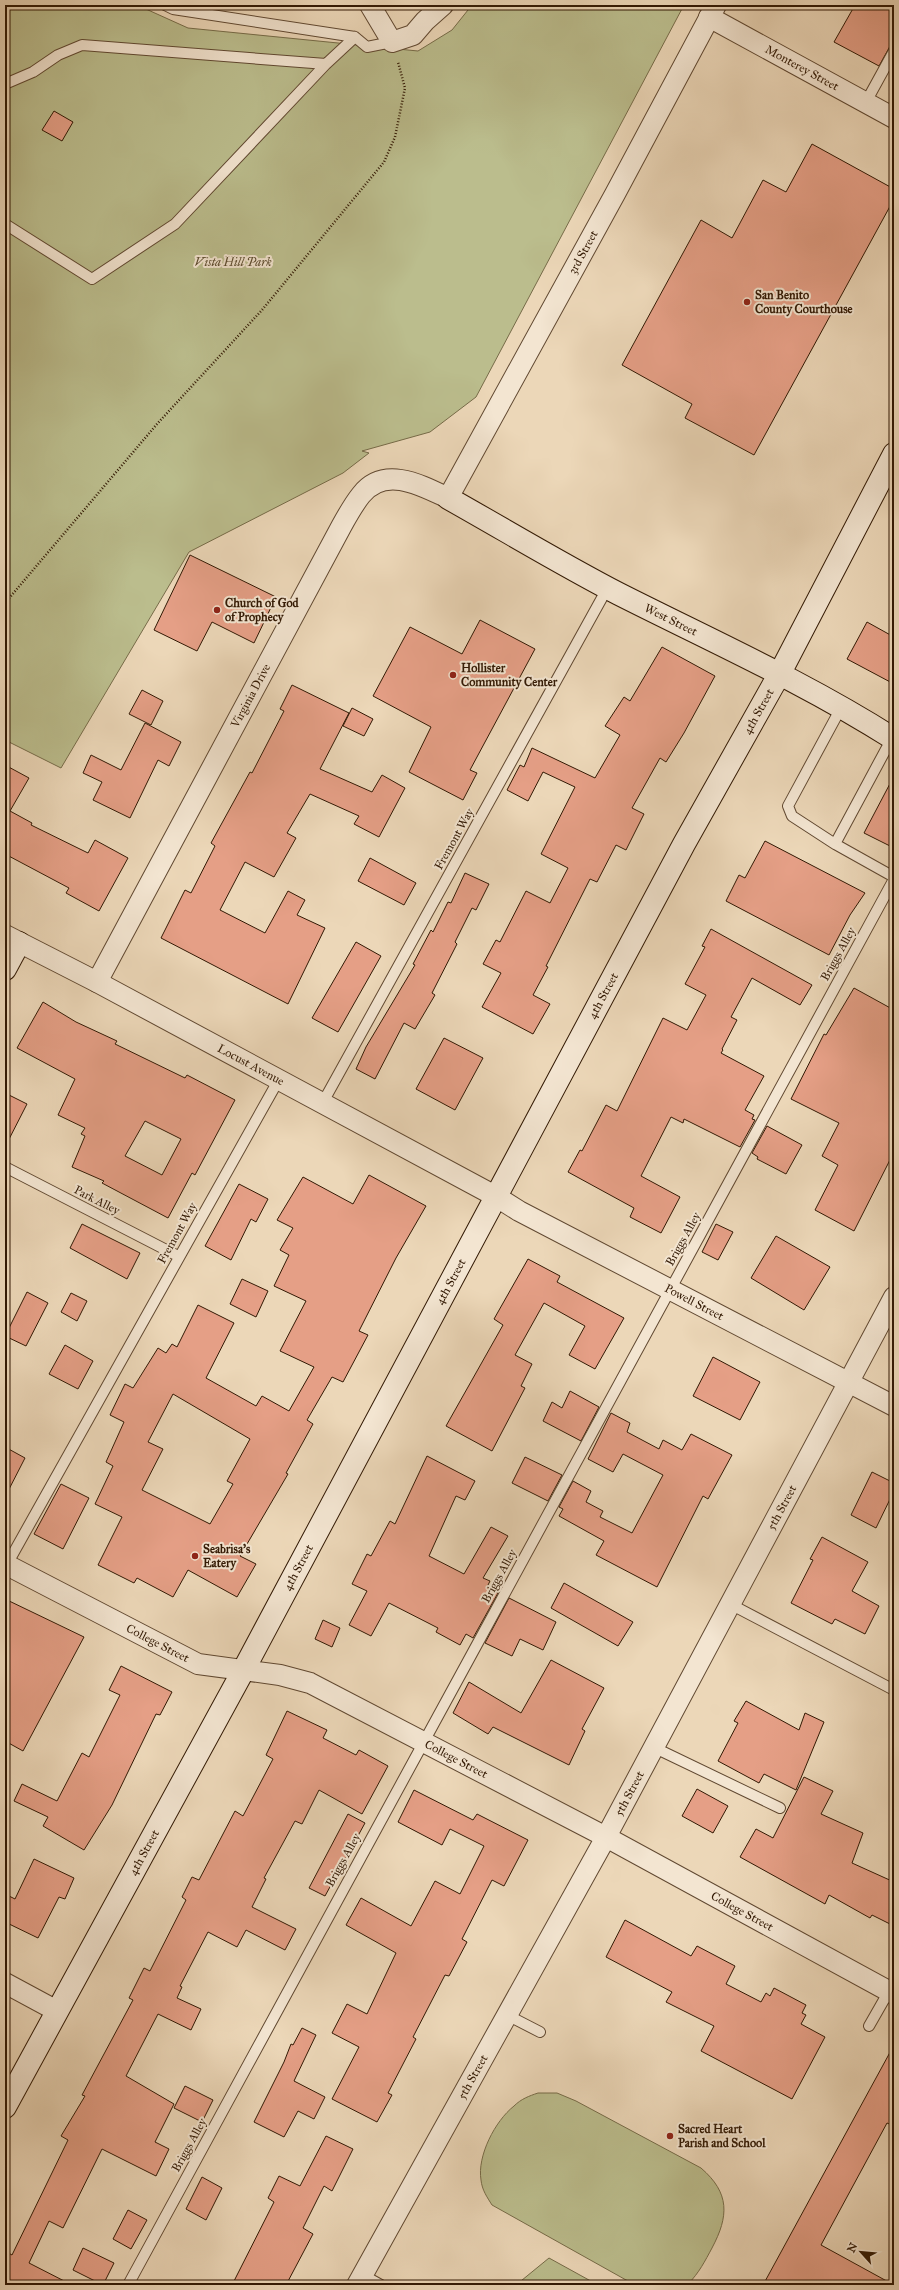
<svg xmlns="http://www.w3.org/2000/svg" width="899" height="2290" font-family="'IM FELL Great Primer',serif">
<style>
.green{fill:#bbbd8d;stroke:#766b48}
.building{fill:#e59f86;stroke:#321904;fill-rule:evenodd}
.lines{fill:none;stroke-linecap:round;stroke-linejoin:round}
.lane-casing{stroke:#604831;stroke-width:12}
.street-casing{stroke:#604831;stroke-width:22}
.secondary-casing{stroke:#321904;stroke-width:24}
.path{stroke:#321904;stroke-width:2.5;stroke-dasharray:1 2;stroke-linecap:butt}
.lane{stroke:#f3e5d1;stroke-width:10}
.street{stroke:#f3e5d1;stroke-width:20}
.secondary{stroke:#f3e5d1;stroke-width:22}
.poi-dot{fill:#8f2418;stroke:#f3e5d1;stroke-width:1.5}
.labels{text-anchor:middle;stroke-width:4;stroke-linejoin:round;paint-order:stroke}
.street-label{font-size:12px;fill:#321904;stroke:#f3e5d1}
.park-label{font-size:12px;font-style:italic;fill:#5b4a2d;stroke:#f3e5d1}
.poi-label{font-size:12px;font-weight:bold;fill:#321904;stroke:#f3e5d1;text-anchor:start}
</style>
<rect width="100%" height="100%" fill="#ecd7b8"/>
<filter id="stains"><feTurbulence type="fractalNoise" baseFrequency=".005" numOctaves="4"/><feColorMatrix values="0 0 0 0 .2 0 0 0 0 .09 0 0 0 0 .02 0 0 0 .5 -.17"/></filter>
<radialGradient id="worn" r=".72"><stop offset=".6" stop-color="#630" stop-opacity="0"/><stop offset="1" stop-color="#630" stop-opacity=".3"/></radialGradient>
<!-- green -->
<path class="green" d="M 5,5 L 137,5 L 188,28 L 418,51 L 452,30 L 472,5 L 684,5 L 476,397 L 430,432 L 362,451 L 369,453 L 343,473 L 189,552 L 61,768 L 5,740 Z
M 538,2093 L 557,2093 L 576,2101 L 701,2168 C 730,2193 729,2216 712,2248 C 705,2261 699,2273 688,2284 L 635,2285 L 492,2205 C 487,2197 482,2190 481,2180 C 477,2156 495,2121 514,2106 C 521,2099 529,2096 538,2093 Z
M 549,2258 L 598,2285 L 516,2285 Z"/>
<!-- building -->
<path class="building" d="M 855,5 L 894,5 L 894,39 L 879,66 L 834,42 Z
M 54,111 L 73,122 L 62,141 L 42,130 Z
M 812,144 L 894,189 L 894,199 L 754,455 L 685,418 L 692,404 L 622,365 L 701,220 L 732,238 L 763,180 L 786,192 Z
M 190,555 L 276,597 L 254,643 L 212,622 L 197,651 L 154,630 Z
M 480,620 L 535,649 L 470,770 L 477,773 L 463,800 L 409,772 L 431,727 L 373,696 L 410,627 L 462,654 Z
M 867,622 L 894,637 L 894,684 L 847,659 Z
M 662,647 L 715,676 L 684,733 L 666,762 L 660,758 L 632,808 L 644,814 L 626,850 L 616,845 L 597,882 L 590,879 L 546,966 L 548,967 L 533,995 L 550,1004 L 533,1034 L 482,1007 L 501,973 L 483,964 L 496,940 L 500,942 L 526,891 L 550,903 L 568,868 L 541,854 L 575,787 L 543,772 L 528,801 L 507,790 L 520,765 L 524,767 L 532,748 L 595,778 L 620,735 L 605,726 L 624,697 L 630,701 Z
M 292,685 L 349,713 L 320,769 L 372,792 L 382,775 L 405,788 L 379,837 L 354,824 L 359,816 L 310,794 L 287,833 L 296,838 L 274,877 L 245,862 L 220,910 L 265,933 L 288,891 L 305,900 L 297,915 L 325,928 L 288,1004 L 161,938 L 185,890 L 191,893 L 215,846 L 211,843 L 250,772 L 252,773 L 284,711 L 280,709 Z
M 142,690 L 163,701 L 151,725 L 129,714 Z
M 352,708 L 373,719 L 364,736 L 343,726 Z
M 145,723 L 181,742 L 169,766 L 158,760 L 130,818 L 93,800 L 102,782 L 83,773 L 91,755 L 121,770 Z
M 5,765 L 29,778 L 10,811 L 32,823 L 31,825 L 88,853 L 95,840 L 128,858 L 99,911 L 66,893 L 69,888 L 5,854 Z
M 894,776 L 894,848 L 864,833 Z
M 765,841 L 865,893 L 850,915 L 829,955 L 726,901 L 739,875 L 745,878 Z
M 370,858 L 416,883 L 404,905 L 358,881 Z
M 465,873 L 489,884 L 476,910 L 472,908 L 455,942 L 457,944 L 432,993 L 435,995 L 415,1029 L 404,1023 L 375,1079 L 356,1069 L 366,1047 L 415,965 L 413,964 L 431,930 L 433,932 L 448,902 L 451,903 Z
M 711,929 L 812,985 L 800,1005 L 752,978 L 731,1017 L 737,1020 L 722,1049 L 723,1050 L 721,1053 L 764,1076 L 745,1110 L 754,1115 L 752,1119 L 755,1120 L 740,1147 L 684,1119 L 683,1123 L 671,1117 L 641,1176 L 680,1197 L 661,1233 L 630,1217 L 634,1208 L 568,1172 L 580,1150 L 582,1151 L 606,1105 L 617,1111 L 663,1018 L 687,1030 L 706,995 L 685,984 L 705,947 L 702,946 Z
M 356,942 L 381,956 L 338,1032 L 312,1018 Z
M 854,988 L 894,1010 L 894,1152 L 854,1231 L 815,1210 L 838,1165 L 822,1156 L 839,1123 L 791,1099 L 824,1034 L 826,1035 Z
M 43,1002 L 76,1022 L 117,1041 L 115,1044 L 185,1078 L 187,1075 L 235,1100 L 195,1175 L 192,1173 L 168,1218 L 102,1183 L 104,1181 L 72,1167 L 85,1136 L 81,1134 L 85,1128 L 58,1115 L 75,1079 L 17,1048 ZM 145,1121 L 181,1139 L 162,1175 L 125,1156 Z
M 444,1038 L 483,1058 L 455,1110 L 416,1089 Z
M 5,1093 L 27,1104 L 5,1147 Z
M 767,1126 L 802,1145 L 786,1174 L 757,1159 L 758,1157 L 752,1153 Z
M 369,1175 L 426,1206 L 396,1258 L 359,1331 L 368,1335 L 343,1382 L 332,1377 L 307,1420 L 313,1424 L 286,1473 L 288,1474 L 240,1556 L 256,1564 L 237,1597 L 188,1570 L 173,1597 L 137,1578 L 134,1583 L 98,1565 L 122,1517 L 95,1504 L 113,1466 L 106,1462 L 124,1422 L 110,1415 L 125,1384 L 133,1388 L 158,1348 L 166,1353 L 172,1344 L 177,1347 L 198,1305 L 234,1323 L 206,1378 L 256,1406 L 262,1396 L 289,1411 L 314,1367 L 280,1351 L 306,1301 L 274,1286 L 289,1255 L 280,1250 L 293,1228 L 277,1220 L 303,1177 L 353,1204 ZM 173,1394 L 250,1439 L 227,1481 L 233,1484 L 210,1524 L 142,1490 L 163,1449 L 148,1442 Z
M 239,1184 L 268,1199 L 256,1222 L 251,1219 L 231,1260 L 205,1246 Z
M 82,1224 L 140,1253 L 127,1279 L 70,1248 Z
M 716,1224 L 733,1232 L 718,1260 L 702,1252 Z
M 776,1236 L 830,1267 L 804,1310 L 751,1278 Z
M 528,1259 L 560,1276 L 557,1282 L 624,1318 L 595,1369 L 569,1355 L 585,1326 L 544,1303 L 515,1355 L 532,1364 L 521,1386 L 525,1388 L 492,1451 L 446,1426 L 503,1325 L 494,1319 Z
M 242,1279 L 268,1291 L 256,1317 L 230,1304 Z
M 27,1292 L 48,1303 L 26,1346 L 5,1336 Z
M 71,1293 L 87,1301 L 77,1321 L 61,1312 Z
M 65,1345 L 93,1361 L 78,1389 L 49,1374 Z
M 713,1357 L 760,1382 L 740,1420 L 693,1396 Z
M 570,1391 L 599,1407 L 581,1441 L 543,1421 L 552,1402 L 562,1408 Z
M 611,1413 L 630,1423 L 627,1432 L 659,1449 L 663,1440 L 682,1450 L 691,1434 L 732,1455 L 708,1499 L 703,1496 L 657,1587 L 596,1555 L 604,1541 L 559,1516 L 563,1509 L 559,1507 L 573,1481 L 591,1491 L 586,1502 L 603,1511 L 600,1517 L 632,1533 L 663,1475 L 623,1454 L 613,1472 L 588,1459 Z
M 5,1447 L 25,1458 L 5,1497 Z
M 427,1456 L 475,1481 L 465,1500 L 456,1496 L 429,1556 L 464,1574 L 491,1527 L 508,1536 L 483,1578 L 490,1581 L 487,1587 L 498,1593 L 473,1638 L 466,1634 L 460,1645 L 436,1632 L 438,1628 L 389,1603 L 371,1636 L 349,1625 L 367,1591 L 352,1584 L 367,1554 L 371,1556 L 390,1521 L 395,1524 Z
M 525,1457 L 562,1475 L 548,1501 L 512,1483 Z
M 872,1472 L 894,1483 L 894,1491 L 876,1528 L 851,1515 Z
M 61,1484 L 89,1498 L 63,1549 L 34,1534 Z
M 822,1537 L 868,1562 L 852,1591 L 879,1606 L 865,1634 L 835,1619 L 832,1624 L 791,1603 L 813,1560 L 810,1559 Z
M 564,1583 L 633,1622 L 618,1646 L 551,1608 Z
M 509,1598 L 556,1622 L 543,1650 L 520,1639 L 512,1656 L 485,1643 Z
M 5,1599 L 84,1637 L 23,1751 L 5,1741 Z
M 323,1620 L 340,1628 L 332,1647 L 315,1639 Z
M 551,1660 L 604,1688 L 582,1729 L 585,1731 L 569,1765 L 493,1727 L 488,1734 L 453,1713 L 469,1682 L 521,1713 Z
M 121,1666 L 172,1692 L 160,1715 L 156,1714 L 112,1805 L 84,1850 L 43,1826 L 48,1817 L 14,1801 L 22,1784 L 57,1801 L 82,1753 L 89,1757 L 120,1695 L 109,1690 Z
M 746,1701 L 799,1730 L 805,1713 L 824,1722 L 796,1790 L 764,1774 L 759,1783 L 718,1761 L 738,1723 L 734,1721 Z
M 287,1711 L 327,1730 L 323,1738 L 356,1755 L 359,1750 L 388,1766 L 362,1814 L 319,1790 L 302,1824 L 295,1821 L 264,1878 L 266,1879 L 252,1907 L 296,1929 L 285,1950 L 246,1930 L 237,1947 L 208,1932 L 180,1986 L 182,1987 L 177,1998 L 201,2009 L 191,2030 L 158,2014 L 126,2076 L 174,2104 L 155,2142 L 169,2149 L 156,2176 L 102,2149 L 63,2228 L 49,2221 L 29,2263 L 72,2285 L 5,2285 L 5,2251 L 12,2255 L 68,2140 L 61,2136 L 85,2096 L 82,2095 L 133,2000 L 129,1998 L 144,1968 L 150,1971 L 186,1900 L 182,1897 L 192,1877 L 199,1880 L 235,1811 L 243,1816 L 273,1759 L 266,1755 Z
M 804,1777 L 833,1791 L 821,1814 L 863,1833 L 852,1863 L 894,1882 L 894,1926 L 872,1915 L 870,1918 L 829,1895 L 825,1904 L 740,1857 L 756,1829 L 773,1838 Z
M 697,1789 L 728,1806 L 713,1833 L 682,1816 Z
M 414,1790 L 473,1820 L 477,1814 L 528,1840 L 504,1886 L 492,1880 L 462,1939 L 467,1942 L 449,1976 L 445,1975 L 413,2037 L 416,2039 L 388,2093 L 392,2095 L 377,2122 L 332,2099 L 359,2047 L 332,2033 L 347,2004 L 367,2014 L 396,1953 L 346,1925 L 361,1898 L 411,1926 L 435,1881 L 460,1894 L 484,1846 L 450,1829 L 442,1845 L 398,1822 Z
M 348,1814 L 365,1823 L 325,1896 L 309,1888 Z
M 34,1859 L 74,1878 L 65,1899 L 59,1897 L 38,1938 L 5,1922 L 5,1894 L 15,1899 Z
M 625,1920 L 691,1956 L 697,1946 L 735,1966 L 726,1984 L 761,2002 L 766,1993 L 770,1996 L 774,1988 L 806,2005 L 802,2013 L 806,2015 L 801,2024 L 825,2037 L 792,2099 L 701,2051 L 714,2026 L 666,2002 L 672,1992 L 606,1957 Z
M 302,2028 L 316,2035 L 294,2081 L 325,2097 L 314,2119 L 298,2111 L 284,2137 L 254,2122 L 284,2062 L 291,2044 L 293,2045 Z
M 894,2045 L 894,2126 L 887,2123 L 821,2245 L 894,2285 L 763,2285 Z
M 185,2086 L 213,2100 L 202,2122 L 174,2108 Z
M 326,2136 L 353,2149 L 332,2191 L 324,2186 L 303,2228 L 313,2234 L 286,2285 L 232,2285 L 274,2202 L 268,2198 L 279,2176 L 300,2186 Z
M 202,2177 L 222,2188 L 206,2220 L 186,2209 Z
M 128,2210 L 147,2220 L 131,2249 L 113,2239 Z
M 83,2248 L 114,2263 L 103,2285 L 73,2270 Z"/>
<g class="lines">
<defs>
<path id="lane" d="M 165,5 L 173,9 L 355,37
M 5,84 L 33,72 L 58,55 L 82,45 L 326,64 L 355,37 L 367,47 L 392,42
M 866,102 L 894,51
M 5,224 L 92,279 L 175,224 L 326,64
M 842,706 L 788,806 L 792,816 L 835,844 L 894,877
M 835,844 L 892,738
M 322,1104 L 608,587
M 5,1167 L 178,1256
M 5,1568 L 278,1081
M 730,1604 L 894,1690
M 653,1747 L 780,1808
M 507,2015 L 540,2032
M 869,2026 L 889,1991
M 363,2275 L 381,2285
M 128,2285 L 894,879"/>
<g id="street">
<path d="M 370,5 L 392,42 L 413,35 L 425,21 L 443,5"/>
<path id="s1" d="M 709,17 L 894,118"/>
<path id="s2" d="M 5,935 L 97,982 L 497,1197 L 519,1211 L 894,1406"/>
<path id="s3" d="M 97,982 L 341,527 C 347,516 353,505 361,495 C 384,465 421,485 448,498 L 615,194 L 716,5"/>
<path id="s4" d="M 5,1564 L 198,1664 L 280,1675 L 310,1683 L 606,1837 L 894,1994"/>
<path d="M 5,1983 L 57,2011"/>
<path id="s5" d="M 357,2285 L 606,1837 L 894,1297"/>
</g>
<g id="secondary">
<path id="s6" d="M 448,498 C 505,530 561,564 619,594 C 712,641 806,683 894,739"/>
<path d="M 5,969 L 19,943"/>
<path id="s7" d="M 5,2107 L 243,1671 L 684,844 L 780,673 L 894,454"/>
</g>
</defs>
<!-- lane casing -->
<use href="#lane" class="lane-casing"/>
<!-- street casing -->
<use href="#street" class="street-casing"/>
<!-- secondary casing -->
<use href="#secondary" class="secondary-casing"/>
<!-- path -->
<path class="path" d="M 5,603 L 157,424 L 262,310 L 384,162 L 395,137 L 405,88 L 398,62"/>
<!-- lane -->
<use href="#lane" class="lane"/>
<!-- street -->
<use href="#street" class="street"/>
<!-- secondary -->
<use href="#secondary" class="secondary"/>
</g>
<!-- markers -->
<g class="poi-dot">
<circle cx="747" cy="302" r="4"/>
<circle cx="217" cy="610" r="4"/>
<circle cx="453" cy="675" r="4"/>
<circle cx="195" cy="1556" r="4"/>
<circle cx="670" cy="2136" r="4"/>
</g>
<g class="labels">
<!-- street labels -->
<g class="street-label">
<text dy="4" stroke="none"><textPath href="#s1" startOffset="106">Monterey Street</textPath></text>
<text dy="4" stroke="none"><textPath href="#s3" startOffset="930">3rd Street</textPath></text>
<text dy="4" stroke="none"><textPath href="#s6" startOffset="254">West Street</textPath></text>
<text dy="4" stroke="none"><textPath href="#s3" startOffset="325">Virginia Drive</textPath></text>
<text dy="4" stroke="none"><textPath href="#s7" startOffset="1586">4th Street</textPath></text>
<text transform="translate(454 839) rotate(-61)" y="4">Fremont Way</text>
<text transform="translate(838 954) rotate(-61)" y="4">Briggs Alley</text>
<text dy="4" stroke="none"><textPath href="#s7" startOffset="1262">4th Street</textPath></text>
<text dy="4" stroke="none"><textPath href="#s2" startOffset="278">Locust Avenue</textPath></text>
<text transform="translate(97 1200) rotate(27)" y="4">Park Alley</text>
<text transform="translate(177 1233) rotate(-61)" y="4">Fremont Way</text>
<text transform="translate(683 1239) rotate(-61)" y="4">Briggs Alley</text>
<text dy="4" stroke="none"><textPath href="#s7" startOffset="938">4th Street</textPath></text>
<text dy="4" stroke="none"><textPath href="#s2" startOffset="781">Powell Street</textPath></text>
<text dy="4" stroke="none"><textPath href="#s5" startOffset="886">5th Street</textPath></text>
<text dy="4" stroke="none"><textPath href="#s7" startOffset="614">4th Street</textPath></text>
<text transform="translate(499 1576) rotate(-61)" y="4">Briggs Alley</text>
<text dy="4" stroke="none"><textPath href="#s4" startOffset="172">College Street</textPath></text>
<text dy="4" stroke="none"><textPath href="#s4" startOffset="496">College Street</textPath></text>
<text dy="4" stroke="none"><textPath href="#s5" startOffset="562">5th Street</textPath></text>
<text dy="4" stroke="none"><textPath href="#s7" startOffset="290">4th Street</textPath></text>
<text transform="translate(343 1860) rotate(-61)" y="4">Briggs Alley</text>
<text dy="4" stroke="none"><textPath href="#s4" startOffset="820">College Street</textPath></text>
<text dy="4" stroke="none"><textPath href="#s5" startOffset="238">5th Street</textPath></text>
<text transform="translate(189 2145) rotate(-61)" y="4">Briggs Alley</text>
</g>
<!-- park labels -->
<g class="park-label">
<text x="233" y="266">Vista Hill Park</text>
</g>
<!-- poi labels -->
<g class="poi-label">
<text x="755" y="299">San Benito<tspan x="755" dy="14">County Courthouse</tspan></text>
<text x="225" y="607">Church of God<tspan x="225" dy="14">of Prophecy</tspan></text>
<text x="461" y="672">Hollister<tspan x="461" dy="14">Community Center</tspan></text>
<text x="203" y="1553">Seabrisa's<tspan x="203" dy="14">Eatery</tspan></text>
<text x="678" y="2133">Sacred Heart<tspan x="678" dy="14">Parish and School</tspan></text>
</g>
</g>
<!-- margin -->
<rect width="899" height="2290" fill="none" stroke="#ecd7b8" stroke-width="20"/>
<rect x="6" y="6" width="887" height="2278" fill="none" stroke="#321904" stroke-width="2"/>
<rect x="10" y="10" width="879" height="2270" fill="none" stroke="#321904"/>
<!-- north arrow -->
<g transform="translate(861 2252) rotate(297)" stroke="#f3e5d1" stroke-width="3" paint-order="stroke">
<path d="M0-3L7 15L0 10L-7 15Z" fill="#321904"/>
<text y="-6" font-size="11" font-weight="bold" text-anchor="middle" fill="#321904">N</text>
</g>
<rect width="100%" height="100%" filter="url(#stains)"/>
<rect width="100%" height="100%" fill="url(#worn)"/>
</svg>
